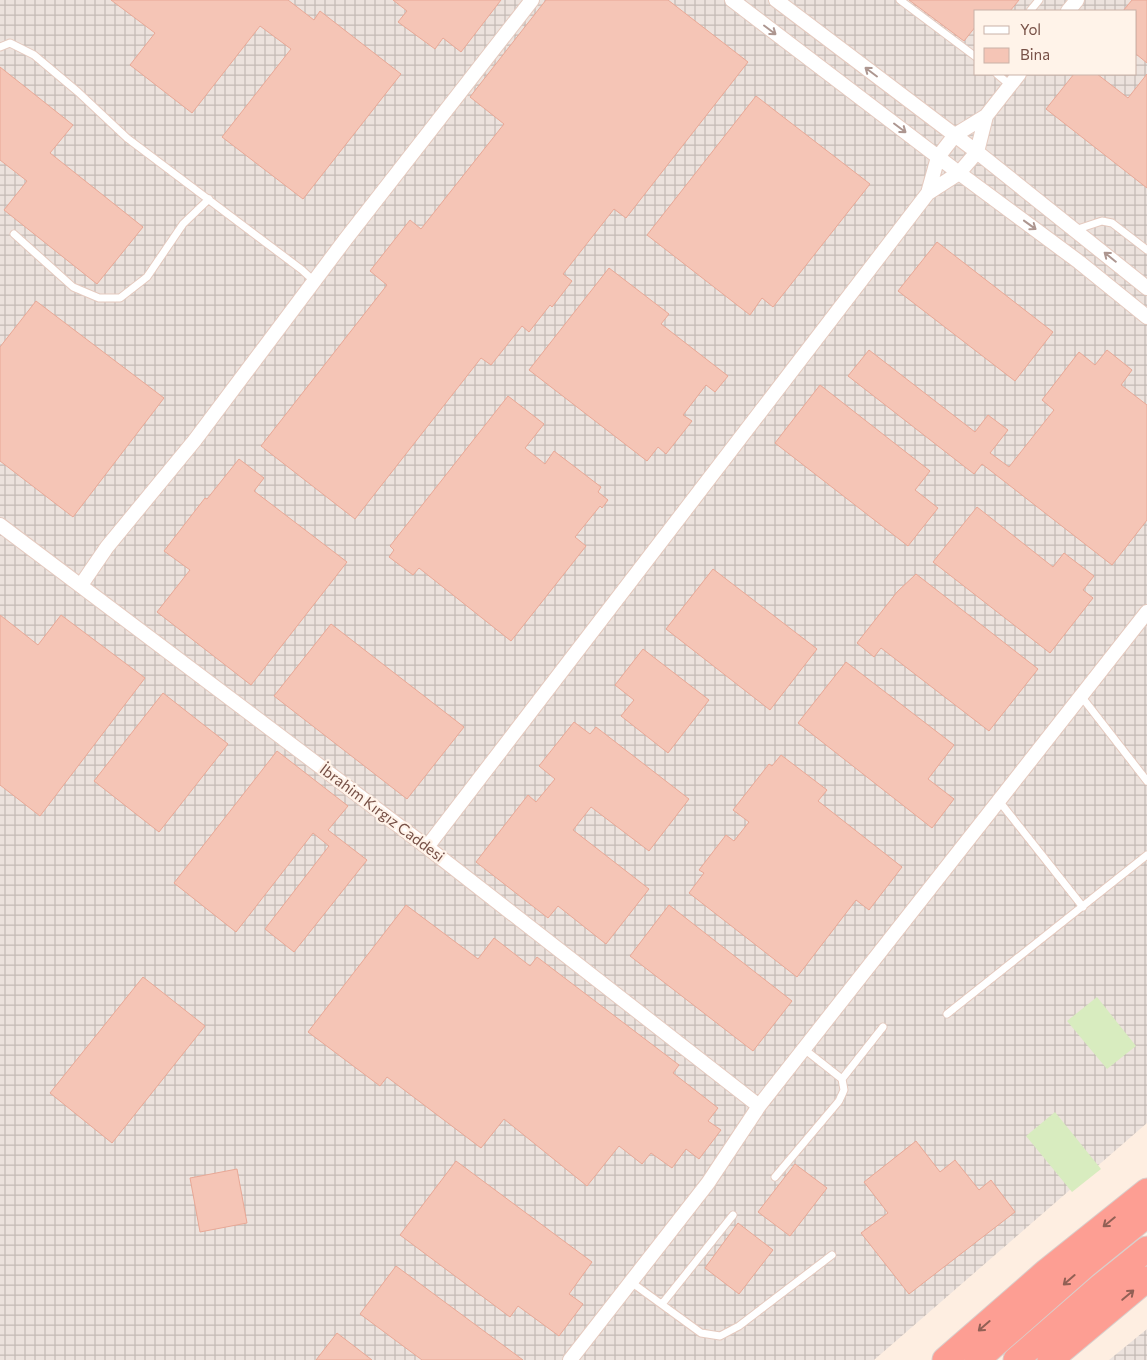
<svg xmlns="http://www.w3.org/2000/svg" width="1147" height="1360" font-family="Commissioner,sans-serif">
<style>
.industrial{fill:url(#industrial-grid);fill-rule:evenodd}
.garden{fill:#d8ecbf}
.building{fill:#f5c5b6;stroke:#e9a896}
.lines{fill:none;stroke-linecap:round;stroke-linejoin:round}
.lane-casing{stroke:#e5cabf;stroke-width:9}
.street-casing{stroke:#e5cabf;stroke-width:16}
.highway-casing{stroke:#d9cecb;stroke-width:27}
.lane{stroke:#fff;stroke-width:7}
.street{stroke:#fff;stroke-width:14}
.highway{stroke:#fd9e93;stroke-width:25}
.oneway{stroke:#ad9690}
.oneway2{stroke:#926055}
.labels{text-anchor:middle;stroke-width:4.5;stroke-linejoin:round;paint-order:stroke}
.street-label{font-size:15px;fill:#775046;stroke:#fff3e9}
</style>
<defs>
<pattern id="industrial-grid" width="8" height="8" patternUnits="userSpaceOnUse" patternTransform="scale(1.25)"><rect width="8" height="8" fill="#ece2dd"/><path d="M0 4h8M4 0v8" fill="none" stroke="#c4bab5"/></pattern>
</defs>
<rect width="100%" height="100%" fill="#feeee1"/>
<!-- industrial -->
<path class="industrial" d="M 0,0 L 1147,0 L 1147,1123 L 874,1360 L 0,1360 ZM 976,11 L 1136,11 L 1136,74 L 976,74 Z
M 1147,1329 L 1147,1360 L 1109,1360 Z"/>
<!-- garden -->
<path class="garden" d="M 1097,997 L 1136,1046 L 1107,1069 L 1067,1021 Z
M 1055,1112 L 1101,1169 L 1072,1192 L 1026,1136 Z"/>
<!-- building -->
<path class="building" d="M 111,0 L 288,0 L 314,20 L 320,11 L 401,74 L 303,199 L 222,137 L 291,49 L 260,26 L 192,113 L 130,65 L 155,33 Z
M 393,0 L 501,0 L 461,52 L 443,38 L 435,49 L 398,22 L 407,11 Z
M 546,0 L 668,0 L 748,62 L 626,218 L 614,209 L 563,274 L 572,281 L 552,307 L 550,305 L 529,332 L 522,326 L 491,365 L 481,358 L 355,519 L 261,446 L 387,285 L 370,271 L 410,220 L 421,229 L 504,124 L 470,97 Z
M 909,0 L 1019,0 L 1010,11 L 976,11 L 976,26 L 964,41 Z
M 1132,0 L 1147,0 L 1147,63 L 1136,54 L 1136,11 L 1123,11 Z
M 0,67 L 73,125 L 50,153 L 143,227 L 97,284 L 4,210 L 27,181 L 0,160 Z
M 1074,74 L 1097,74 L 1128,98 L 1147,74 L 1147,188 L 1046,109 Z
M 756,96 L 870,184 L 773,307 L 762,298 L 750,315 L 647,235 Z
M 937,242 L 1053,332 L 1015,381 L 898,291 Z
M 609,268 L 669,314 L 661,324 L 728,376 L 715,392 L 706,385 L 683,415 L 692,421 L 666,454 L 658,447 L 647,461 L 529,370 Z
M 36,301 L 164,398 L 73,517 L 0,461 L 0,347 Z
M 869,350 L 975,432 L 988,415 L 1008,430 L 990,453 L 1009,467 L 1054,410 L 1042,400 L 1079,352 L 1095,365 L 1107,350 L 1132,370 L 1121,385 L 1147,405 L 1147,520 L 1112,565 L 982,464 L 974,474 L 848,376 Z
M 820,385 L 930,471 L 915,490 L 938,508 L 908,546 L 775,443 Z
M 508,396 L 544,424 L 525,448 L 545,464 L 554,451 L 601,487 L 598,492 L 608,500 L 602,508 L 600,506 L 575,537 L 586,546 L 511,641 L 419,568 L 413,575 L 389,557 L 394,550 L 390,546 Z
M 239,459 L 264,478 L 254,491 L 347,562 L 251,685 L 157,612 L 190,570 L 164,551 L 205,498 L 207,499 Z
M 977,507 L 1053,567 L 1064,553 L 1094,576 L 1083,590 L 1093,598 L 1050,653 L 933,562 Z
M 713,569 L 817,649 L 770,710 L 666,629 Z
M 916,574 L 1038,669 L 989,731 L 881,648 L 874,657 L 857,643 L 897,592 Z
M 0,615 L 38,645 L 61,615 L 145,678 L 40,816 L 0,785 Z
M 331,624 L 464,727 L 407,799 L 274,696 Z
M 643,649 L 709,700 L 668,753 L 621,716 L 634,700 L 615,685 Z
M 846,662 L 954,745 L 928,779 L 954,799 L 932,828 L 798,723 Z
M 163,693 L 228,744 L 159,832 L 94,781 Z
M 574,722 L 590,734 L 596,727 L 689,799 L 649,851 L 591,807 L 573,830 L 649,889 L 606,944 L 558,906 L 548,918 L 476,862 L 528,795 L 536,802 L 555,779 L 539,766 Z
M 277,751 L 348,806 L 328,830 L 367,860 L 294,952 L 265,929 L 329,846 L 313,833 L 236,932 L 174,883 Z
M 781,755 L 827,790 L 818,801 L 902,867 L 869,910 L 856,900 L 797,977 L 689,893 L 704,873 L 699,870 L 726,835 L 734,841 L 749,822 L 733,810 L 769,764 L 772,766 Z
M 406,905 L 478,959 L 494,938 L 530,966 L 537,957 L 679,1065 L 673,1073 L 718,1108 L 708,1121 L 721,1130 L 699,1159 L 686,1149 L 672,1168 L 651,1153 L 642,1164 L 619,1146 L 587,1186 L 504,1119 L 481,1148 L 387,1077 L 380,1086 L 308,1032 Z
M 669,905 L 792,1001 L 753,1051 L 630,956 Z
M 143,977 L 205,1026 L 112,1143 L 50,1093 Z
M 916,1141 L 940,1172 L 955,1160 L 979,1190 L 991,1180 L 1015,1212 L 909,1294 L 861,1233 L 888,1213 L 864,1182 Z
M 456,1161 L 592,1262 L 569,1294 L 583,1304 L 559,1336 L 518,1306 L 510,1317 L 400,1235 Z
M 795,1164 L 827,1188 L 790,1236 L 758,1212 Z
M 237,1169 L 247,1223 L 200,1232 L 190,1178 Z
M 738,1223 L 773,1250 L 739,1294 L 705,1268 Z
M 396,1266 L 523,1360 L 422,1360 L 360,1314 Z
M 337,1333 L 372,1360 L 316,1360 Z"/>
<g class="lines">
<defs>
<path id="lane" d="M 900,0 L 976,57
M 1030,11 L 1039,0
M 0,47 L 10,43 L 34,55 L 78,92 L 127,138 L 302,270 L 314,281
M 997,74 L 1010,85
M 1075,230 L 1102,221 L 1112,223 L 1147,250
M 14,234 L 73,287 L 99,298 L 120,298 L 147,277 L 183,224 L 209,199
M 1081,696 L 1147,781
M 999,801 L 1083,907
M 947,1014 L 1147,855
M 804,1049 L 842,1079
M 775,1177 L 839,1101 L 844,1090 L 842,1079 L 883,1027
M 631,1282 L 701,1333 L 720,1336 L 739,1326 L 832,1255
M 662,1304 L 733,1215"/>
<path id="street" d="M 732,0 L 959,173 L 1079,262 L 1147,317
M 776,0 L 977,152 L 1147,288
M 1068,11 L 1077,0
M 928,193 L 938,157 L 955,135 L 986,116 L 1019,74
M 0,525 L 427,847 L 759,1106
M 81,585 L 107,547 L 195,440 L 345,240 L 532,0
M 427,847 L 928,193 L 959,173 L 977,152 L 986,116
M 570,1360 L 708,1183 L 759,1106 L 1147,612"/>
<path id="highway" d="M 945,1360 L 1047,1271 L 1147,1191
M 977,1360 L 1084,1266 L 1147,1215
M 1016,1360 L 1101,1286 L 1147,1249
M 1050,1360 L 1147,1279"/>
</defs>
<!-- lane casing -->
<use href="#lane" class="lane-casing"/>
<!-- street casing -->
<use href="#street" class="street-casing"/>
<!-- highway casing -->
<use href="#highway" class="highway-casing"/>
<!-- lane -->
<use href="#lane" class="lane"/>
<!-- street -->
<use href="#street" class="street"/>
<!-- highway -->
<use href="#highway" class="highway"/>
</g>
<!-- one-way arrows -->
<defs><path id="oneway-shaft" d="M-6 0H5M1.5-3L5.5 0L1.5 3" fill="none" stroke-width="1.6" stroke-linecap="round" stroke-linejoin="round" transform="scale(1.25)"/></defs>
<g class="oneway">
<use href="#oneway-shaft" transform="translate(770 30) rotate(37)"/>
<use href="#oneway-shaft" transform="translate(871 72) rotate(-143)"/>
<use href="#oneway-shaft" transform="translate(900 128) rotate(37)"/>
<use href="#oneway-shaft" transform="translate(1030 225) rotate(36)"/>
<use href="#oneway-shaft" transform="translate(1110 257) rotate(-141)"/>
</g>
<g class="oneway2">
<use href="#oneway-shaft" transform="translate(1109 1222) rotate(141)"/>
<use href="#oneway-shaft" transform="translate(1069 1280) rotate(139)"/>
<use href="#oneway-shaft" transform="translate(1128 1295) rotate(-40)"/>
<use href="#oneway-shaft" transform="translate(984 1326) rotate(139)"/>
</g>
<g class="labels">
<!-- street labels -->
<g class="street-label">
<text transform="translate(382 813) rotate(37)" y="5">İbrahim Kırgız Caddesi</text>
</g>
</g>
<!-- legend -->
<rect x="974" y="10" width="162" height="65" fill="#fff3e9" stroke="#c9b2a8"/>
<rect x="984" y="26" width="25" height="8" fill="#ffffff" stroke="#c9b2a8"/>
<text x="1020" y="35" font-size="15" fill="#775046">Yol</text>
<rect x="984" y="48" width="25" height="15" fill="#f5c5b6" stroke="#c9b2a8"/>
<text x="1020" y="60" font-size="15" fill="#775046">Bina</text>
</svg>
